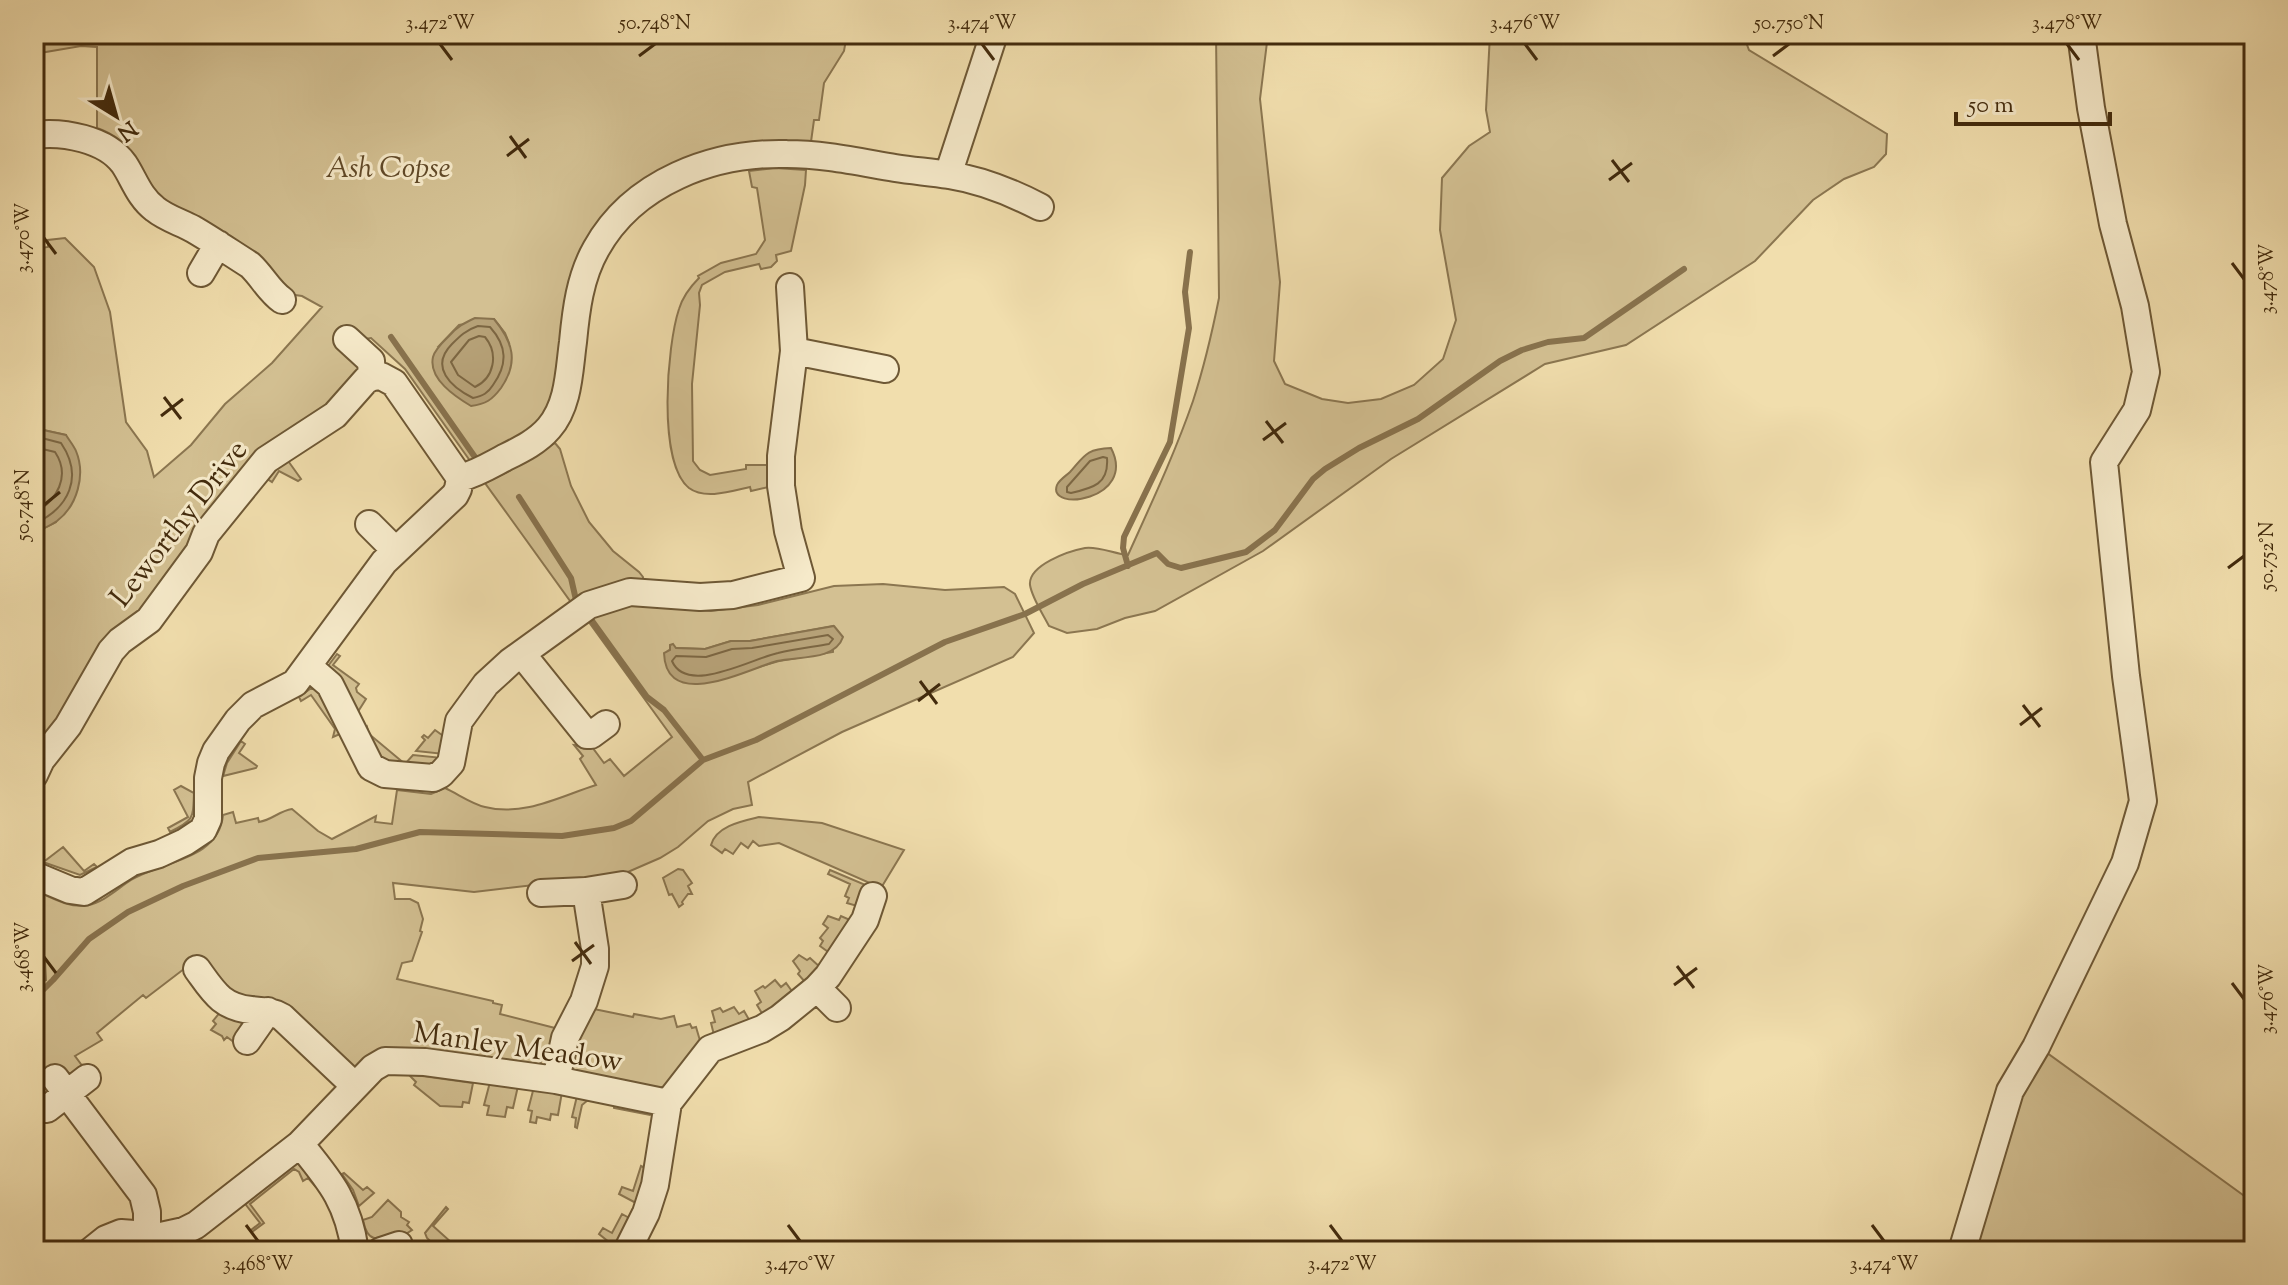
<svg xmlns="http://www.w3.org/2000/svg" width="2288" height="1285" font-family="'Sorts Mill Goudy',serif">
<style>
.green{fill:#d3c092;stroke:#8b7650;stroke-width:2;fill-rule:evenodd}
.water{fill:#b6a177;stroke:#88724d;stroke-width:2}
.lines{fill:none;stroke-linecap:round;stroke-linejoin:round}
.shore{stroke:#7c6642;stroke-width:2}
.stream{stroke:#88724d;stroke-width:6}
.minor-casing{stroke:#6e5835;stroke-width:30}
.minor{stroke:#f6eaca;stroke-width:26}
.ticks{fill:none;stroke:#432b0d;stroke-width:3}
.labels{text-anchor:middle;stroke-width:6;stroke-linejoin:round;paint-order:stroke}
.park-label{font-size:30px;font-style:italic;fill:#604928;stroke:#f6eaca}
.street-label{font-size:30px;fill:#432b0d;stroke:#f6eaca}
.neatline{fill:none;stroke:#432b0d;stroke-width:3}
.ticks-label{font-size:20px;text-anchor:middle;fill:#432b0d}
</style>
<rect width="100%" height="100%" fill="#f1dead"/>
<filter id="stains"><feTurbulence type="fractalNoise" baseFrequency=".0025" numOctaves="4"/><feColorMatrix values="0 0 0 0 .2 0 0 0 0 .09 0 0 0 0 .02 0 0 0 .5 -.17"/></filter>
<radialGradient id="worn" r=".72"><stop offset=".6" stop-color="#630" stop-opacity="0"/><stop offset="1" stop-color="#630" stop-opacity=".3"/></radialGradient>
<!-- green -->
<path class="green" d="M 34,34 L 847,34 L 844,51 L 824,83 L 819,120 L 814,120 L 810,149 L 754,148 L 619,205 L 557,395 L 544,425 L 473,465 L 405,369 L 371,338 L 338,343 L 361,366 L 362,373 L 201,527 L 34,754 L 34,533 L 56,522 L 66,435 L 34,428 L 34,249 L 48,247 L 48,240 L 65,238 L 94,267 L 110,312 L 126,422 L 147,451 L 154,477 L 191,445 L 225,404 L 272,363 L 322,307 L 302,296 L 281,293 L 172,211 L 133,165 L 138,161 C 128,145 115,134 97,128 L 97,47 L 81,46 L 34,54 ZM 494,319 L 505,333 L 509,343 L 439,346 L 459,325 Z
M 1216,34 L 1268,34 L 1260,99 L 1280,282 L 1274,361 L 1285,384 L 1322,399 L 1348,403 L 1381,399 L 1414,385 L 1443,359 L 1456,320 L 1440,230 L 1442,178 L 1469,146 L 1490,132 L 1486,110 L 1490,34 L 1743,34 L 1749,50 L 1887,134 L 1886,154 L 1874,167 L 1844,179 L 1813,200 L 1755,261 L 1626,345 L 1545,364 L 1391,459 L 1263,551 L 1155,611 L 1125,618 L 1097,629 L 1067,633 L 1049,626 C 1043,614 1032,598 1030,585 C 1028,565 1069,551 1085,548 C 1098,546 1115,554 1128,555 C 1151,504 1175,453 1193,401 C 1204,367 1212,333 1219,298 Z
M 775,168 L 806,170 L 805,185 L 791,251 L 776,255 L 777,261 L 771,267 L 761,269 L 759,264 L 725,272 L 702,285 L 699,293 L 700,305 L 692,384 L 693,461 L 700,470 L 710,475 L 746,469 L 746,465 L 773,465 L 773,486 L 751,491 L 750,487 C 732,491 705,500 689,488 C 657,462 667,345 679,309 C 683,296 690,287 699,278 L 698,276 L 721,263 L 756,254 L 765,240 L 757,188 L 752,187 L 749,171 Z
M 555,443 L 560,449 L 571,486 L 589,522 L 613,551 L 639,572 L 643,577 L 643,584 L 573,605 L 485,483 L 509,471 Z
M 286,458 L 301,479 L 298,481 L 279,471 L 272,482 L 266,478 Z
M 883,584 L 945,590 L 1004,587 L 1015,594 L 1034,633 L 1013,657 L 842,732 L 748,782 L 752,805 L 733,809 L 708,821 L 678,847 L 660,858 L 621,875 L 474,892 L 393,883 L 395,899 L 410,899 L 418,903 L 423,919 L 420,931 L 422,932 L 412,961 L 402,963 L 397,979 L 493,1001 L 493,1003 L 502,1005 L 500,1014 L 555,1028 L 547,1056 L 536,1067 L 358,1072 L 240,999 L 197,959 L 146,998 L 143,995 L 97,1033 L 102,1040 L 75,1056 L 89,1075 L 54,1089 L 40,1111 L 34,1103 L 34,984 L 46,980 L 45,961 L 34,939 L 34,890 C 50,897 70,909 88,905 C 104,902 117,889 131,880 C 162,861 219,860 223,815 L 233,812 L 236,823 L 258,818 L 259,822 C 272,820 279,811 292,809 L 318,831 L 332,839 L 376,816 L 375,822 L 392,824 L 397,790 L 431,794 L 445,788 C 458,794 472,804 485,807 C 524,817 561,796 596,785 L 580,759 L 583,756 L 574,745 L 592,747 L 604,763 L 610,759 L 624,776 L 672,737 L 586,618 L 601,609 L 656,600 L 685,609 L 711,611 L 758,605 L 834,586 ZM 833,626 L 833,652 L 779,661 L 752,669 L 670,650 L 676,648 L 705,649 L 731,641 L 750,641 Z
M 337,654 L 340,656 L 333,665 L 359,684 L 356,688 L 357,692 L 366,699 L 359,710 L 354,711 L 325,670 Z
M 310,689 L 315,689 L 320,694 L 340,734 L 333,737 L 335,729 L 311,695 L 301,701 L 299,697 Z
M 367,727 L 369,734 L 405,764 L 413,755 L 443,758 L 440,765 L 383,764 L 364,732 Z
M 435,730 L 446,738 L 444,754 L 416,751 L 425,740 L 422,737 L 424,735 L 428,738 Z
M 241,741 L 245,744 L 239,753 L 257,766 L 256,768 L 223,776 L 227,763 Z
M 181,786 L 194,793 C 193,819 194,820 170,832 L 168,828 L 188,817 L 174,790 Z
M 759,817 L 822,823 L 904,850 L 881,888 L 779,843 L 759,846 L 753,841 L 748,848 L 741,843 L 733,854 L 725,849 L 722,853 L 711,845 C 716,826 742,821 759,817 Z
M 63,847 L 84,871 L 94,864 L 97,867 L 80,875 L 40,861 L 46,860 Z
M 678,869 L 683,870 L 692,883 L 688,886 L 692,894 L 688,894 L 682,902 L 683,904 L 679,907 L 672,894 L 669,895 L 663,878 Z
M 830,870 L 875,889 L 857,906 L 847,903 L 849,898 L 845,896 L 850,884 L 828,874 Z
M 828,916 L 839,920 L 841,916 L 850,920 L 831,954 L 820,946 L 823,941 L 820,938 L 828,928 L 823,924 Z
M 799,955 L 807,960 L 810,958 L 821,968 L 805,982 L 798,974 L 800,971 L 793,961 Z
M 775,980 L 781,987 L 786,983 L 794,994 L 763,1015 L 757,1005 L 761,1002 L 755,991 L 763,986 L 765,988 Z
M 734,1007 L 739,1014 L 744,1011 L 751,1023 L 714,1035 L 711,1023 L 715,1022 L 712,1011 L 720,1008 L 723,1012 Z
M 589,1008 L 633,1017 L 634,1014 L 661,1019 L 674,1016 L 677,1027 L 690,1024 L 692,1028 L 696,1027 L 701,1044 L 663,1091 L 576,1073 C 562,1055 581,1026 589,1008 Z
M 230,1010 L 246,1023 L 235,1043 L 227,1037 L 224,1040 L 222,1036 L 211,1030 L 216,1024 L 213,1021 L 221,1011 Z
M 2028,1039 L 2254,1203 L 2254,1251 L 1953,1251 Z
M 408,1074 L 473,1083 L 469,1103 L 463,1102 L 462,1107 L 440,1106 L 414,1085 L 416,1082 Z
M 490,1082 L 518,1086 L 513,1108 L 507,1107 L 505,1117 L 487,1115 L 489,1106 L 484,1105 Z
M 534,1087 L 562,1092 L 558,1115 L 551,1114 L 550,1120 L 537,1117 L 536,1123 L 530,1122 L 532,1111 L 528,1110 Z
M 577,1096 L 653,1113 L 650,1115 L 614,1108 L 614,1105 L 588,1100 L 582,1105 L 577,1128 L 575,1127 L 576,1118 L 572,1117 Z
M 295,1162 L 303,1164 L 317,1185 L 315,1186 L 308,1178 L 303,1181 L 299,1172 L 294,1169 L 250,1204 L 264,1223 L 252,1232 L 251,1230 L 260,1223 L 246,1205 L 246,1197 Z
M 641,1166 L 649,1170 L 636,1203 L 619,1194 L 622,1187 L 633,1191 Z
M 344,1173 L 363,1190 L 367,1187 L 374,1193 L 359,1206 L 353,1190 L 342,1174 Z
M 388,1200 L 401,1212 L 401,1217 L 409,1222 L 407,1225 L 412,1230 L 401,1237 L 397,1232 C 378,1239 368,1245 363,1220 L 372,1217 Z
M 446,1207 L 448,1209 L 433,1226 L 452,1243 L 446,1249 L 439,1250 L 427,1238 L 425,1233 Z
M 622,1214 L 631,1219 L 620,1247 L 614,1246 L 599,1234 L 603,1228 L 612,1233 Z
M 341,1240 L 345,1251 L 302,1250 L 302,1249 Z"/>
<!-- water -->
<path class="water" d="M 475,318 L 494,319 C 513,342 519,362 501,388 C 492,400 486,404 471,406 C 456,397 428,379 433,357 C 435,349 443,342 449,336 C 457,327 464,323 475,318 Z
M 34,428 L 66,435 C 69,440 74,446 76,451 C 86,475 77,506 57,521 C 50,526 42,529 34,533 Z
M 1111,448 C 1138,500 1046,513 1057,485 C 1059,480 1067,475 1070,472 C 1085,455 1086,449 1111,448 Z
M 834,626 L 843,637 C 835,661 798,656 777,661 C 748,669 666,713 664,653 L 670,650 L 670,645 L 673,644 L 676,648 L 705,649 L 731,641 L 750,641 Z"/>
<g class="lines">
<!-- shore -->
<path class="shore" d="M 478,326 L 490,327 C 507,346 508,364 493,385 C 488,393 483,396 473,398 C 451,387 429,367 452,344 C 460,336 466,330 478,326 Z
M 479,336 L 485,337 C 499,354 494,378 475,387 L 458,375 L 451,362 L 469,340 Z
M 34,436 L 61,443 C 84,477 69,508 34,524
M 34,447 L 55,452 C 71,476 57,501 34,513
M 1103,457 L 1107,458 C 1109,484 1093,488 1071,493 L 1067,492 L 1067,487 L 1090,461 Z
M 828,635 L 833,639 L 829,644 C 812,647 795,649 778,653 C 753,658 687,696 672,661 L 676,656 L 706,657 L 732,649 L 752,648 Z"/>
<!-- stream -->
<path class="stream" d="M 391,337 L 477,460
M 34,341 L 38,329 L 36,318
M 519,497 L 571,578 L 576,600
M 1128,566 L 1123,548 L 1124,537 L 1170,442 L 1189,328 L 1185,292 L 1190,252
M 590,618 L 647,697 L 664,710 L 703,760
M 34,995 L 40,993 L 53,980 L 89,939 L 128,912 L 183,886 L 258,858 L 356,849 L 420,832 L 562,836 L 614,828 L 631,821 L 703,760 L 756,740 L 945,642 L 1025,614 L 1083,584 L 1157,553 L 1168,564 L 1181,568 L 1246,552 L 1275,530 L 1313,479 L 1325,469 L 1359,448 L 1418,419 L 1500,361 L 1522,350 L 1548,342 L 1584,338 L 1684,269"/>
<defs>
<path id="minor" d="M 34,135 C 63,131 106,139 124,164 C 134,179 139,197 155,209 C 166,218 180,222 193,229 C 212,240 231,253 250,265 C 262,276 269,291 282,300
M 948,175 L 994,34
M 201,273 L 218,244
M 347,339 L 371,361 L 372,377
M 794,351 L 885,369
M 460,478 C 476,474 489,466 504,458 C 520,450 537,442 549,428 C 569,405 569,371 573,342 C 576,310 580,277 596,249 C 633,182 713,152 787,154 C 823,154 859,162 895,168 C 913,171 931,172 949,175 C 981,180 1011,192 1040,207
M 369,524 L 395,550
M 522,654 L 587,735 L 591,735 L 606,724
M 308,666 L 330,685 L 371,767 L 385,774 L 433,778 L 441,774 L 451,763 L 459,721 L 486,684 L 510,662 L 589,605 L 630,592 L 700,597 L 733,595 L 801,578 L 788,531 L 781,486 L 781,456 L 794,351 L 790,287
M 34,775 L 41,760 L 68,726 L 111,651 L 120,641 L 149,620 L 199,552 L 206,534 L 266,460 L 335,415 L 366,380 L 372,377
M 34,875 L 70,890 L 84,892 L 132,862 L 159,854 L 185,842 L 203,830 L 208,819 L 208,778 L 211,763 L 216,751 L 238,720 L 253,705 L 295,683 L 384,562 L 455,495 L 458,489 L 460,478 L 394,383 L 381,376 L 372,377
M 541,893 L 586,891 L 623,885
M 197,969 C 213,991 221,1007 251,1010 C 262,1011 272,1011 282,1017 L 355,1086
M 817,988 L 837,1008
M 247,1041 L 268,1011
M 55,1078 L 143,1195 L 147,1212 L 147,1237
M 556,1080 L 565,1038 L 584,1001 L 595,966 L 595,949 L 586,891
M 47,1109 L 87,1078
M 300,1144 C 330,1181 348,1201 355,1251
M 91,1251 L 106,1239 L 121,1233 L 161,1236 L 184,1231 L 196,1225 L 300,1144 L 373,1068 L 385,1061 L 425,1062 L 556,1080 L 668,1103
M 381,1251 L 399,1245
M 627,1251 L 646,1213 L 655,1185 L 668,1103 L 710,1049 L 762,1029 L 780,1018 L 817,988 L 828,976 L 865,920 L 873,896
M 1962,1251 L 2010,1091 L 2036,1047 L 2125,863 L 2143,801 L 2126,676 L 2104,462 L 2137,410 L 2146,372 L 2135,306 L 2113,224 L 2091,108 L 2081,34"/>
</defs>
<!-- minor casing -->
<use href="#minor" class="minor-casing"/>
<!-- minor -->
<use href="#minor" class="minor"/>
</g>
<!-- ticks -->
<path class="ticks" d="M 440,44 L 452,60M 982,44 L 994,60M 1525,44 L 1537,60M 2067,44 L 2079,60M 639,56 L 655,44M 1773,56 L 1789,44M 510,136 L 526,158M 507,156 L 529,139M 1612,160 L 1629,182M 1609,180 L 1632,163M 44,238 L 56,254M 2232,263 L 2244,279M 164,397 L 181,419M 161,416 L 183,399M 1266,421 L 1283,443M 1263,440 L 1286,423M 44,505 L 60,492M 2228,568 L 2244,556M 920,681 L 937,704M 918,701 L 940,684M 2023,705 L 2040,727M 2020,725 L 2042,708M 575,942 L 591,964M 44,957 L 56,973M 572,961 L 594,945M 1677,966 L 1694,988M 2232,983 L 2244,999M 1674,985 L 1697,968M 246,1225 L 258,1241M 788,1225 L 800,1241M 1330,1225 L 1342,1241M 1872,1225 L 1884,1241"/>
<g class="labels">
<!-- park labels -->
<g class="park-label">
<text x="388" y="177">Ash Copse</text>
</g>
<!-- street labels -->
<g class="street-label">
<text transform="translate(178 523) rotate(-52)" y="10">Leworthy Drive</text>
<text transform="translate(518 1046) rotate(8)" y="10">Manley Meadow</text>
</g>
</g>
<!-- margin -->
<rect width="2288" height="1285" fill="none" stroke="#f1dead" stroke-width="88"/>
<!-- north arrow -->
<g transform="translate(116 116) rotate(143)" stroke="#f6eaca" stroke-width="6" paint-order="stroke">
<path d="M0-6L14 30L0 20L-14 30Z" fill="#432b0d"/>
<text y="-12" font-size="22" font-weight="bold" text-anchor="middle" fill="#432b0d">N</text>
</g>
<!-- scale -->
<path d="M1956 112v12h154v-12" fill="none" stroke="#432b0d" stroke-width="4"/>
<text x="1968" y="112" font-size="24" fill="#432b0d" stroke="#f6eaca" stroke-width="6" paint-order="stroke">50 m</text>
<rect x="44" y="44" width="2200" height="1197" class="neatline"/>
<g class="ticks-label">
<text x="440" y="29">3.472°W</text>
<text x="655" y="29">50.748°N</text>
<text x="982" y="29">3.474°W</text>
<text x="1525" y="29">3.476°W</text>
<text x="1789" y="29">50.750°N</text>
<text x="2067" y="29">3.478°W</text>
<text transform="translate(22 238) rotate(-90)" y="7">3.470°W</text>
<text transform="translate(2266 279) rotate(-90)" y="7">3.478°W</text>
<text transform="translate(22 505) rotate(-90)" y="7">50.748°N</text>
<text transform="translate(2266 556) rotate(-90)" y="7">50.752°N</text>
<text transform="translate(22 957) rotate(-90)" y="7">3.468°W</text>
<text transform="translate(2266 999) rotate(-90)" y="7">3.476°W</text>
<text x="258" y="1270">3.468°W</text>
<text x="800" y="1270">3.470°W</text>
<text x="1342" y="1270">3.472°W</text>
<text x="1884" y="1270">3.474°W</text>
</g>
<rect width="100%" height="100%" filter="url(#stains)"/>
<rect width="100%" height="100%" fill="url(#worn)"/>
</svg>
